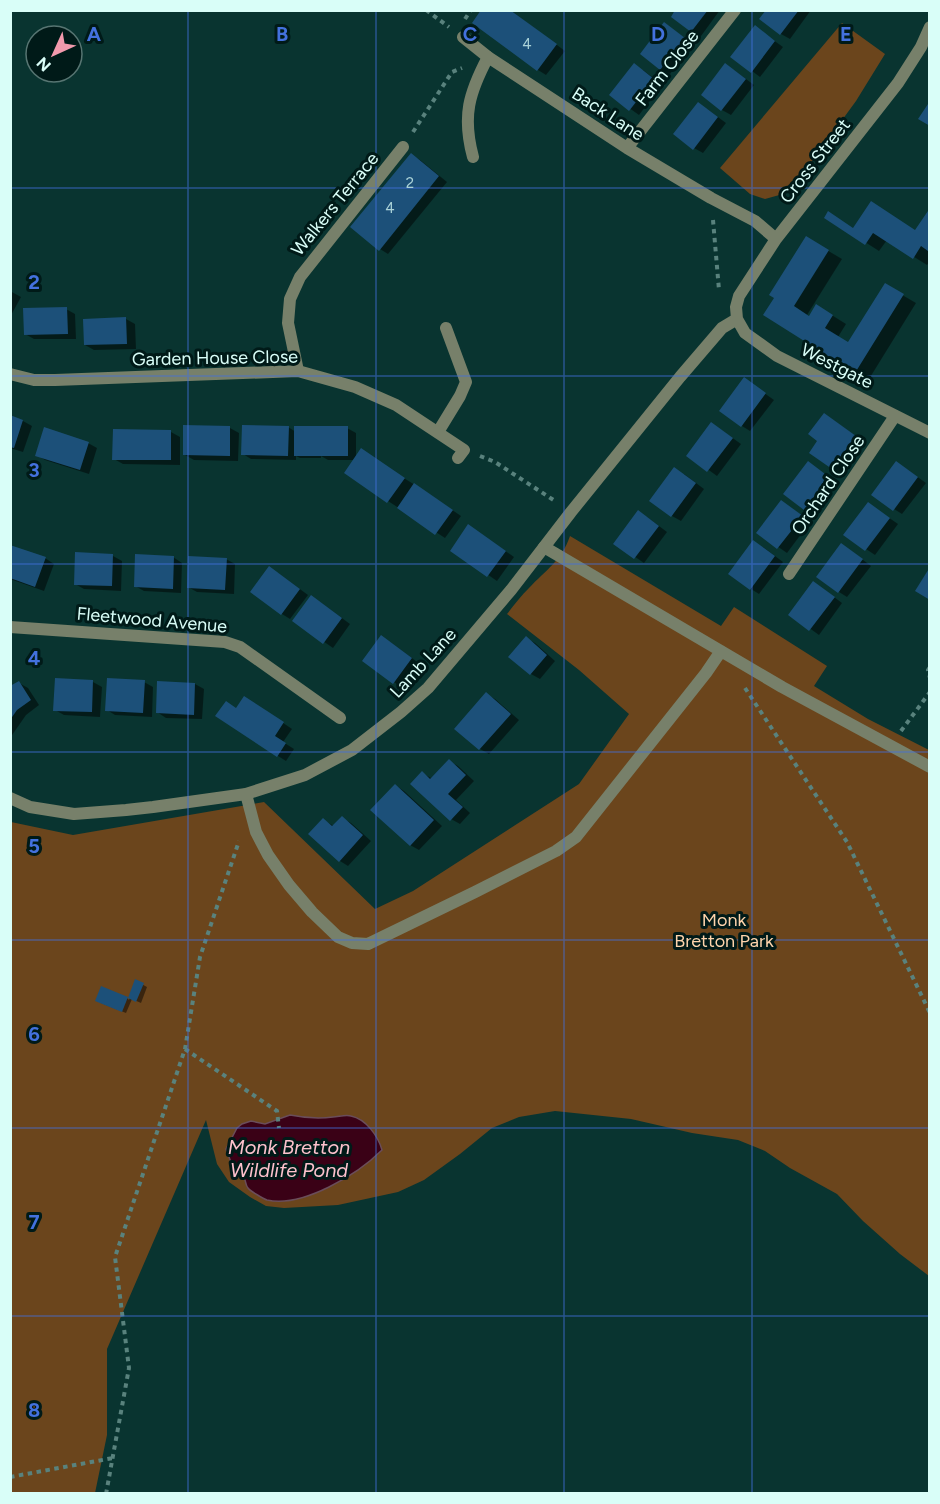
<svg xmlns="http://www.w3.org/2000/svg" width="940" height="1504" font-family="Figtree,sans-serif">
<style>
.green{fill:#6b451c}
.water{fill:#3a0116;stroke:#6a4d5a;stroke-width:1.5}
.shadow{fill:#0007}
.building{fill:#1c5079}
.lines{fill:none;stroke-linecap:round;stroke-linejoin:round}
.path{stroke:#59827d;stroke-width:4;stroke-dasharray:4.5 4.5;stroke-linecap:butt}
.service{stroke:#77806a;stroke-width:12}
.minor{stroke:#77806a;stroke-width:12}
.grid{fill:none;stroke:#4371de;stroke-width:1.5;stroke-opacity:0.55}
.labels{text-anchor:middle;stroke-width:6;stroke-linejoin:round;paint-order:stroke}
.number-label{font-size:15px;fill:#aad2d8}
.street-label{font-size:18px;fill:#d9fef8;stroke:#001a18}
.park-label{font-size:18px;fill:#fed4ac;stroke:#001a18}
.water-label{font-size:20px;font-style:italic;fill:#fdc1cc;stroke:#001a18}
.grid-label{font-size:20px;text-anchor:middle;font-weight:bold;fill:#4371de;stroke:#001a18;stroke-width:6;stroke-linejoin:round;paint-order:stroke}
</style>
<rect width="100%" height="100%" fill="#093430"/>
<!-- green -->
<path class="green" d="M 842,23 L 885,54 L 856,101 L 799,179 L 783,194 L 765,199 L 750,194 L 720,168 Z
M 570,536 L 721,626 L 734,607 L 827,666 L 814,686 L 868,719 L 929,750 L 929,1276 L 900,1254 L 863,1221 L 837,1194 L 790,1168 L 765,1151 L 738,1140 L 692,1133 L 631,1119 L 555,1111 L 519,1117 L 492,1128 L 460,1154 L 424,1180 L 398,1192 L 338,1205 L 284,1208 L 266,1206 L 250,1197 L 229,1182 L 217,1164 L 206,1120 L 107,1349 L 107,1435 L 95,1493 L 11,1494 L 11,822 L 73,835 L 264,802 L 375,909 L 413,891 L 579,784 L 629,714 L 579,670 L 507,614 C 514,605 521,596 529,588 C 545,571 562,560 570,536 Z"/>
<!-- water -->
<path class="water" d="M 290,1115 C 305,1118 318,1119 333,1117 C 338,1117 346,1114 351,1116 C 366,1119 378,1136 382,1150 C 358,1174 303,1208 267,1200 C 264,1199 250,1191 248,1188 C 246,1186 246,1183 245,1180 C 243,1178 240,1176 238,1174 C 232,1167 229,1157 226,1149 L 237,1128 L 242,1124 L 251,1121 L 265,1124 Z"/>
<!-- shadow -->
<path class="shadow" d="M 510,10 L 565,51 L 546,75 L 538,70 Z
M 677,10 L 720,10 L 701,36 L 673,16 Z
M 768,10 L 811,10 L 790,39 L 781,34 Z
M 665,24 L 693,44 L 670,74 L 661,68 Z
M 755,27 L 783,47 L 760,77 L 752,71 Z
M 643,70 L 662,85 L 639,115 L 611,95 Z
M 734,70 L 754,85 L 731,115 L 722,110 Z
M 707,109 L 726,123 L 703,153 L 694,148 Z
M 411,155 L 420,160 L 447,182 L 388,254 L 380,249 Z
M 930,211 L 930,261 L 927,265 L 887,240 L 879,251 L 826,217 L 854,229 L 916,232 Z
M 820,246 L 842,259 L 807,315 L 810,317 L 830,314 L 846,324 L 838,337 L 848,344 L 885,285 L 916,303 L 869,379 L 765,315 Z
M 10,291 L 21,297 L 10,317 Z
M 66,309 L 75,314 L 76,339 L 34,339 L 25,334 Z
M 126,319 L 135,324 L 136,349 L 94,350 L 85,345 Z
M 753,385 L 774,400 L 750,431 L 742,426 Z
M 10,417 L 23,421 L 32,426 L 23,452 L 10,448 Z
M 833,420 L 864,442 L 842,473 L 811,452 Z
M 185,427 L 230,428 L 239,433 L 238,461 L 194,460 L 185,455 Z
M 288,427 L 296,432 L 347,428 L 356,433 L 356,458 L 383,465 L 423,490 L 461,516 L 445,538 L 388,501 L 354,460 L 328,460 L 321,456 L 321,458 L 300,458 L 296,456 L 296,460 L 251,459 L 243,454 Z
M 720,429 L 741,444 L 717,476 L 688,455 Z
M 171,432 L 180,437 L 180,465 L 123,464 L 114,459 Z
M 88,443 L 97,448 L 89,474 L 45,460 L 37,455 Z
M 808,463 L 837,483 L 814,514 L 785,494 Z
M 905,468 L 926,483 L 902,514 L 894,509 Z
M 684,474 L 704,489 L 681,521 L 672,516 Z
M 869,504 L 898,524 L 875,555 L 845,535 Z
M 790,507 L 810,522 L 787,553 L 758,533 Z
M 647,517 L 667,532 L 644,563 L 615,543 Z
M 478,532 L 514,557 L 497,581 L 452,550 Z
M 763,547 L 783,562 L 759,594 L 751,589 Z
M 10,550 L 45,558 L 54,564 L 44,591 L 10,579 Z
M 850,550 L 871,566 L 847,597 L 839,592 Z
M 76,554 L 113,556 L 122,561 L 121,591 L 84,589 L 75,584 Z
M 173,557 L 182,563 L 181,593 L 144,591 L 135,586 Z
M 226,559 L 235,564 L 234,594 L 197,592 L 188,587 Z
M 278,573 L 308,595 L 290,619 L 282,614 Z
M 822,588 L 842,603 L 819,635 L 790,614 Z
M 320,602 L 350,624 L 333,648 L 294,621 Z
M 526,638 L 535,643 L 555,661 L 540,679 L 531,674 L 510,657 Z
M 390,642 L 420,664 L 402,688 L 394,682 Z
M 56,680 L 93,682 L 102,687 L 100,717 L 64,715 L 55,710 Z
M 144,682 L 153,687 L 152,717 L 115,715 L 107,710 Z
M 19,683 L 28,688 L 39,705 L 26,715 L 10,738 L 10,688 Z
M 195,684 L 204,689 L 202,719 L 166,718 L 157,712 Z
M 486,694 L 495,699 L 519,720 L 489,754 L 480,749 L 456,729 Z
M 254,703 L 292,729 L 283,742 L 294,749 L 286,761 L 278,756 L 237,709 Z
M 449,761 L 458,766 L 474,781 L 456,800 L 470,813 L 460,824 L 451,819 L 422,773 L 431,778 Z
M 395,785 L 404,791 L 442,826 L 419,850 L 410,845 Z
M 342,818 L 351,823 L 371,841 L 348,866 L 340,861 L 323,820 L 334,826 Z
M 136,981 L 147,987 L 141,1003 L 132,999 L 126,1013 L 101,1003 L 127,998 L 129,1000 Z"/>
<!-- building -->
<path class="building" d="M 481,10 L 510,10 L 557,44 L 537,71 L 472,23 Z
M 675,10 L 708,10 L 691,32 L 671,17 Z
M 766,10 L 799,10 L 780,35 L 759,19 Z
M 664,22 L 685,38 L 660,70 L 640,54 Z
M 755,25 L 775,41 L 751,73 L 730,57 Z
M 634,63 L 654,79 L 629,111 L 609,95 Z
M 725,63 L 746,79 L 721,111 L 701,95 Z
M 930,101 L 930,126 L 918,119 Z
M 698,102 L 718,117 L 693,150 L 673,134 Z
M 411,153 L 439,176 L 379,251 L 350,227 Z
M 871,201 L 915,230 L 930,208 L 930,249 L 928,251 L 921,246 L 913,259 L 873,233 L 865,245 L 824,218 L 828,211 L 853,228 Z
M 806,236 L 829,250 L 794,306 L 809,316 L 816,304 L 833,315 L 825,328 L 848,342 L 885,283 L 904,294 L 855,373 L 763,315 L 774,298 L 769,295 Z
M 67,307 L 68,334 L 24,335 L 23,308 Z
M 126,317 L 127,344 L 84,345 L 83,319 Z
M 744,377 L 766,393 L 741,427 L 719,411 Z
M 824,413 L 856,436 L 832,469 L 809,453 L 817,441 L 808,434 Z
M 10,415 L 23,420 L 14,448 L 10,447 Z
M 711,422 L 733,438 L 707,472 L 686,456 Z
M 183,425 L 230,426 L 230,456 L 183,455 Z
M 242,425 L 289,426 L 288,456 L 241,455 Z
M 294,426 L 348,426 L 348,456 L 294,456 Z
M 44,427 L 89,442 L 80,470 L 35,456 Z
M 113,429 L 171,430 L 171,460 L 112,460 Z
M 361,448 L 405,478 L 387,503 L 344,473 Z
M 808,461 L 829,477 L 804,510 L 783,494 Z
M 896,461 L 918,477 L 893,511 L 871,495 Z
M 674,467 L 696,483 L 671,517 L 649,501 Z
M 414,483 L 453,510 L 435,535 L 397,508 Z
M 781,500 L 803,516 L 777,549 L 756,533 Z
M 868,502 L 890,518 L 865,551 L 843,535 Z
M 638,510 L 659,526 L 634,559 L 613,544 Z
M 468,524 L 506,551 L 487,577 L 450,551 Z
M 753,540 L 775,556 L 750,590 L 728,574 Z
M 841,543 L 863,559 L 838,593 L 816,577 Z
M 10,545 L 46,557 L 35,587 L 10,578 Z
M 75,552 L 113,554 L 112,586 L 74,585 Z
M 135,554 L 174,556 L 173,589 L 134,587 Z
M 188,556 L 227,558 L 225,590 L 187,588 Z
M 269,566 L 300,589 L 281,615 L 250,592 Z
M 930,567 L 930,600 L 915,591 Z
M 813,581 L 835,597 L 809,631 L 788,615 Z
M 311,595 L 342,618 L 323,644 L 292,621 Z
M 381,635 L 412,658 L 393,684 L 362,661 Z
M 526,636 L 547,655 L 530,675 L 508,657 Z
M 55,678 L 93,680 L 92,712 L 53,711 Z
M 107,678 L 145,680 L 143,713 L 105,711 Z
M 19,681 L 31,700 L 17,710 L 10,720 L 10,686 Z
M 157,681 L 195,683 L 194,715 L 156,713 Z
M 486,692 L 511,714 L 479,750 L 454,729 Z
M 244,696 L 284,722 L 275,736 L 286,743 L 277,757 L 215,716 L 226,701 L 236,708 Z
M 449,759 L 466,775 L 448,794 L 463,807 L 450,821 L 410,784 L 422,771 L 430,779 Z
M 395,784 L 434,820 L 410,846 L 370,810 Z
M 342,816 L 363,835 L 339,862 L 308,834 L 323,818 L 332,826 Z
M 135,979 L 144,983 L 136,1002 L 128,998 Z
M 101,986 L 128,997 L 122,1012 L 95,1001 Z"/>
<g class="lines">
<!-- path -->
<path class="path" d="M 426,10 L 449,27
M 465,19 L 471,10
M 413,132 L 452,72 L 462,68
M 713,220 L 719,290
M 480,456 L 495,462 L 555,501
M 930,667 L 928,670 L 930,678
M 745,688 L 847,842 L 930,1013
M 901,731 L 930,692
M 185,1049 L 277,1111 L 279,1128
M 10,1477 L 113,1458
M 106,1494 L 129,1368 L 115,1257 L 185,1049 L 200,957 L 239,841"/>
<!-- service -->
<path class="service" d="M 473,157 C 462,116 469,93 488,57
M 438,432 L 460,396 L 466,382 L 446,328
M 544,547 L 782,687 L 930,767
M 789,574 L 895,416
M 246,794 L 256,832 L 268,855 L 289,885 L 312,912 L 338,937 L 352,943 L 368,944 L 475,892 L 556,851 L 576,837 L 706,673 L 721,651"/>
<!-- minor -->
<path class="minor" d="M 930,27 L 921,47 L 898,83 L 776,239 L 739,296 L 736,307 L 737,319 L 745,333 L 777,356 L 930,433
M 463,37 L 488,57 L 627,148 L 711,198 L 755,221 L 776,239
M 627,148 L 735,10
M 298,371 L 288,323 L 290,299 L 300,277 L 403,147
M 10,374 L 34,380 L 55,380 L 298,371 L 355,387 L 396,405 L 464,450 L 458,458
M 10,627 L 225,642 L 240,647 L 340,718
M 10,798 L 30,807 L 74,814 L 126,810 L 153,807 L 246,794 L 305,775 L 352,750 L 401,712 L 428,688 L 511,590 L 571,512 L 680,377 L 722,328 L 737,319"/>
</g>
<!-- grid -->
<path class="grid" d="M 188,10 L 188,1494M 376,10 L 376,1494M 564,10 L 564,1494M 752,10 L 752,1494M 10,188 L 930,188M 10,376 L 930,376M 10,564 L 930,564M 10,752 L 930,752M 10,940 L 930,940M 10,1128 L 930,1128M 10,1316 L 930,1316"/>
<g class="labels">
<!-- number labels -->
<g class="number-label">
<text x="527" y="49">4</text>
<text x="410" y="188">2</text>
<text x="390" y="213">4</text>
</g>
<!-- street labels -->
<g class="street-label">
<text transform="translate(667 68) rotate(-52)" y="6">Farm Close</text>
<text transform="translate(608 114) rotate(33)" y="6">Back Lane</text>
<text transform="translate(815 161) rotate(-52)" y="6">Cross Street</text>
<text transform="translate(335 204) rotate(-51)" y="6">Walkers Terrace</text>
<text transform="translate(215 358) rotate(-1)" y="6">Garden House Close</text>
<text transform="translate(837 366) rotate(27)" y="6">Westgate</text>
<text transform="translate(828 485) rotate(-56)" y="6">Orchard Close</text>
<text transform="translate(152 620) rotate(5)" y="6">Fleetwood Avenue</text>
<text transform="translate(423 663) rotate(-47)" y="6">Lamb Lane</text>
</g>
<!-- park labels -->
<g class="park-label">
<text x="724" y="926">Monk<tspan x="724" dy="21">Bretton Park</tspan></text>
</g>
<!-- water labels -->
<g class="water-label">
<text x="289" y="1154">Monk Bretton<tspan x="289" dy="23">Wildlife Pond</tspan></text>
</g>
</g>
<g class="grid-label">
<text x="94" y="41">A</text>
<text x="282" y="41">B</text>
<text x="470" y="41">C</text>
<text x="658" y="41">D</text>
<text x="846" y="41">E</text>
<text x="34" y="289">2</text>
<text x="34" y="477">3</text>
<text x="34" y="665">4</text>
<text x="34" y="853">5</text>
<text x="34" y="1041">6</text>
<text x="34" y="1229">7</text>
<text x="34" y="1417">8</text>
</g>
<!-- border -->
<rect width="940" height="1504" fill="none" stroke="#d9fef8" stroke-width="24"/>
<!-- north arrow -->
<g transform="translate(54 54) rotate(225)"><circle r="28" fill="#001a18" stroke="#577572" stroke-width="1.5"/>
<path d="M0-4.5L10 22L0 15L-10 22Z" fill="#f29aad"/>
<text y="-9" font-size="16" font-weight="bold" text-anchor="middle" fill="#d9fef8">N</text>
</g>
</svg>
